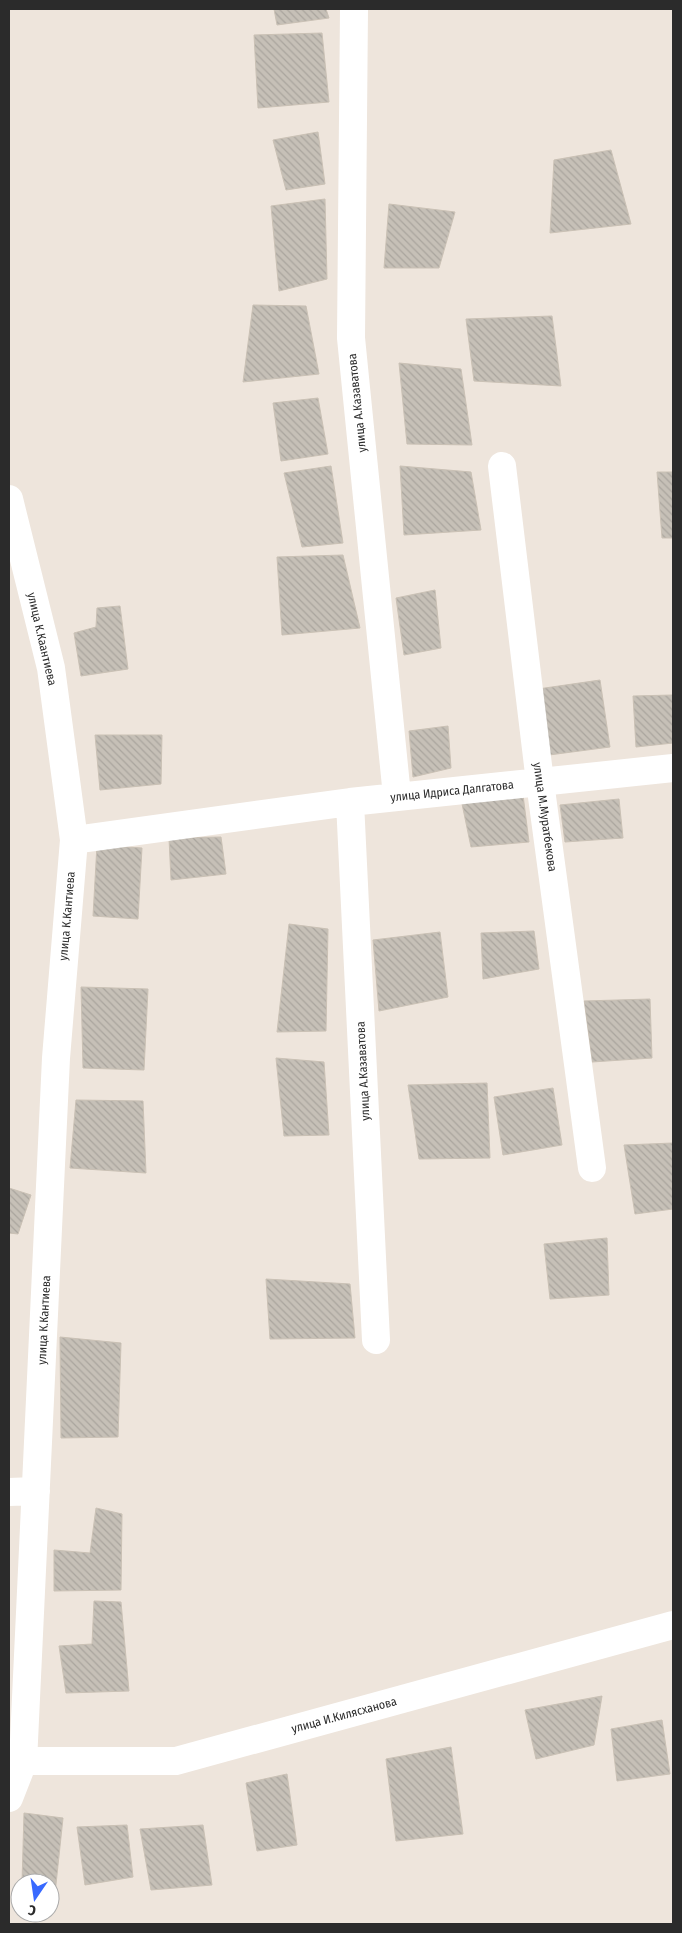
<svg xmlns="http://www.w3.org/2000/svg" width="682" height="1933" font-family="'Fira Sans Condensed',sans-serif">
<style>
.building{fill:url(#building-back-hatch);stroke:#cac1b5}
.lines{fill:none;stroke-linecap:round;stroke-linejoin:round}
.minor{stroke:#fff;stroke-width:28}
.labels{text-anchor:middle;stroke-width:4;stroke-linejoin:round;paint-order:stroke}
.street-label{font-size:12px;fill:#2b2b2b;stroke:#fff}
</style>
<defs>
<pattern id="building-back-hatch" width="6" height="6" patternUnits="userSpaceOnUse" patternTransform="scale(1.25)"><rect width="6" height="6" fill="#c6c0b7"/><path d="M-1 5l2 2M0 0l6 6M5-1l2 2" fill="none" stroke="#aaa59e"/></pattern>
</defs>
<rect width="100%" height="100%" fill="#eee5dc"/>
<!-- building -->
<path class="building" d="M 274,9 L 326,9 L 329,18 L 277,25 Z
M 322,33 L 329,102 L 258,108 L 254,35 Z
M 318,132 L 325,184 L 286,190 L 273,140 Z
M 611,150 L 631,224 L 550,233 L 554,160 Z
M 325,199 L 327,279 L 279,291 L 271,206 Z
M 389,204 L 455,212 L 439,268 L 384,268 Z
M 253,305 L 306,306 L 319,374 L 243,382 Z
M 552,316 L 561,386 L 474,381 L 466,319 Z
M 399,363 L 461,369 L 472,445 L 407,444 Z
M 318,398 L 328,454 L 281,461 L 273,403 Z
M 331,466 L 343,543 L 302,547 L 284,473 Z
M 400,466 L 471,472 L 481,530 L 404,535 Z
M 657,472 L 673,472 L 673,538 L 662,538 Z
M 343,555 L 360,628 L 282,635 L 277,557 Z
M 435,590 L 441,648 L 404,655 L 396,598 Z
M 120,606 L 128,669 L 81,676 L 74,633 L 96,627 L 97,608 Z
M 600,680 L 610,747 L 549,755 L 538,689 Z
M 673,695 L 673,743 L 636,747 L 633,696 Z
M 448,726 L 451,768 L 413,777 L 409,731 Z
M 95,735 L 162,735 L 161,784 L 100,790 Z
M 523,795 L 529,842 L 471,847 L 461,799 Z
M 619,799 L 623,838 L 565,842 L 560,805 Z
M 221,837 L 226,874 L 171,880 L 169,838 Z
M 97,845 L 142,848 L 138,919 L 93,916 Z
M 289,924 L 328,929 L 326,1031 L 277,1032 Z
M 534,931 L 539,969 L 483,979 L 481,933 Z
M 440,932 L 448,997 L 379,1011 L 373,940 Z
M 81,987 L 148,989 L 144,1070 L 83,1068 Z
M 650,999 L 652,1058 L 592,1062 L 584,1001 Z
M 276,1058 L 324,1062 L 329,1135 L 284,1136 Z
M 487,1083 L 490,1158 L 419,1159 L 408,1085 Z
M 553,1088 L 562,1145 L 503,1155 L 494,1097 Z
M 76,1100 L 143,1101 L 146,1173 L 70,1168 Z
M 673,1143 L 673,1209 L 635,1214 L 624,1145 Z
M 9,1188 L 31,1195 L 18,1234 L 9,1233 Z
M 607,1238 L 609,1295 L 550,1299 L 544,1244 Z
M 266,1279 L 350,1284 L 355,1338 L 270,1339 Z
M 60,1337 L 121,1343 L 118,1437 L 61,1438 Z
M 96,1508 L 122,1514 L 121,1590 L 54,1591 L 54,1550 L 90,1553 Z
M 94,1601 L 121,1602 L 129,1691 L 66,1693 L 59,1646 L 92,1644 Z
M 602,1696 L 594,1745 L 536,1759 L 525,1710 Z
M 662,1720 L 670,1774 L 617,1781 L 611,1729 Z
M 451,1747 L 463,1834 L 396,1841 L 386,1759 Z
M 287,1774 L 297,1845 L 257,1851 L 246,1783 Z
M 24,1813 L 63,1818 L 54,1903 L 50,1902 L 50,1883 L 22,1883 Z
M 127,1825 L 133,1877 L 85,1885 L 77,1827 Z
M 203,1825 L 212,1885 L 151,1890 L 140,1829 Z"/>
<g class="lines">
<!-- minor -->
<path class="minor" d="M 354,9 L 351,338 L 397,796
M 502,466 L 540,782 L 592,1168
M 9,499 L 51,668 L 74,840 L 56,1058 L 23,1762 L 9,1798
M 350,802 L 376,1340
M 74,840 L 350,802 L 673,768
M 9,1492 L 36,1491
M 9,1761 L 176,1761 L 673,1625"/>
</g>
<g class="labels">
<!-- street labels -->
<g class="street-label">
<text transform="translate(357 403) rotate(-96)" y="4">улица А.Казаватова</text>
<text transform="translate(42 639) rotate(77)" y="4">улица К.Каантиева</text>
<text transform="translate(452 791) rotate(-6)" y="4">улица Идриса Далгатова</text>
<text transform="translate(545 817) rotate(82)" y="4">улица М.Муратбекова</text>
<text transform="translate(67 916) rotate(-85)" y="4">улица К.Кантиева</text>
<text transform="translate(363 1071) rotate(-93)" y="4">улица А.Казаватова</text>
<text transform="translate(44 1320) rotate(-87)" y="4">улица К.Кантиева</text>
<text transform="translate(344 1715) rotate(-15)" y="4">улица И.Килясханова</text>
</g>
</g>
<!-- border -->
<rect width="682" height="1933" fill="none" stroke="#2b2b2b" stroke-width="20"/>
<!-- north arrow -->
<g transform="translate(35 1898) rotate(193)"><circle r="24" fill="#ffffff" stroke="#aaaaaa"/>
<path d="M0-4L9 19L0 12L-9 19Z" fill="#3869ff"/>
<text y="-8" font-size="14" font-weight="bold" text-anchor="middle" fill="#2b2b2b">С</text>
</g>
</svg>
